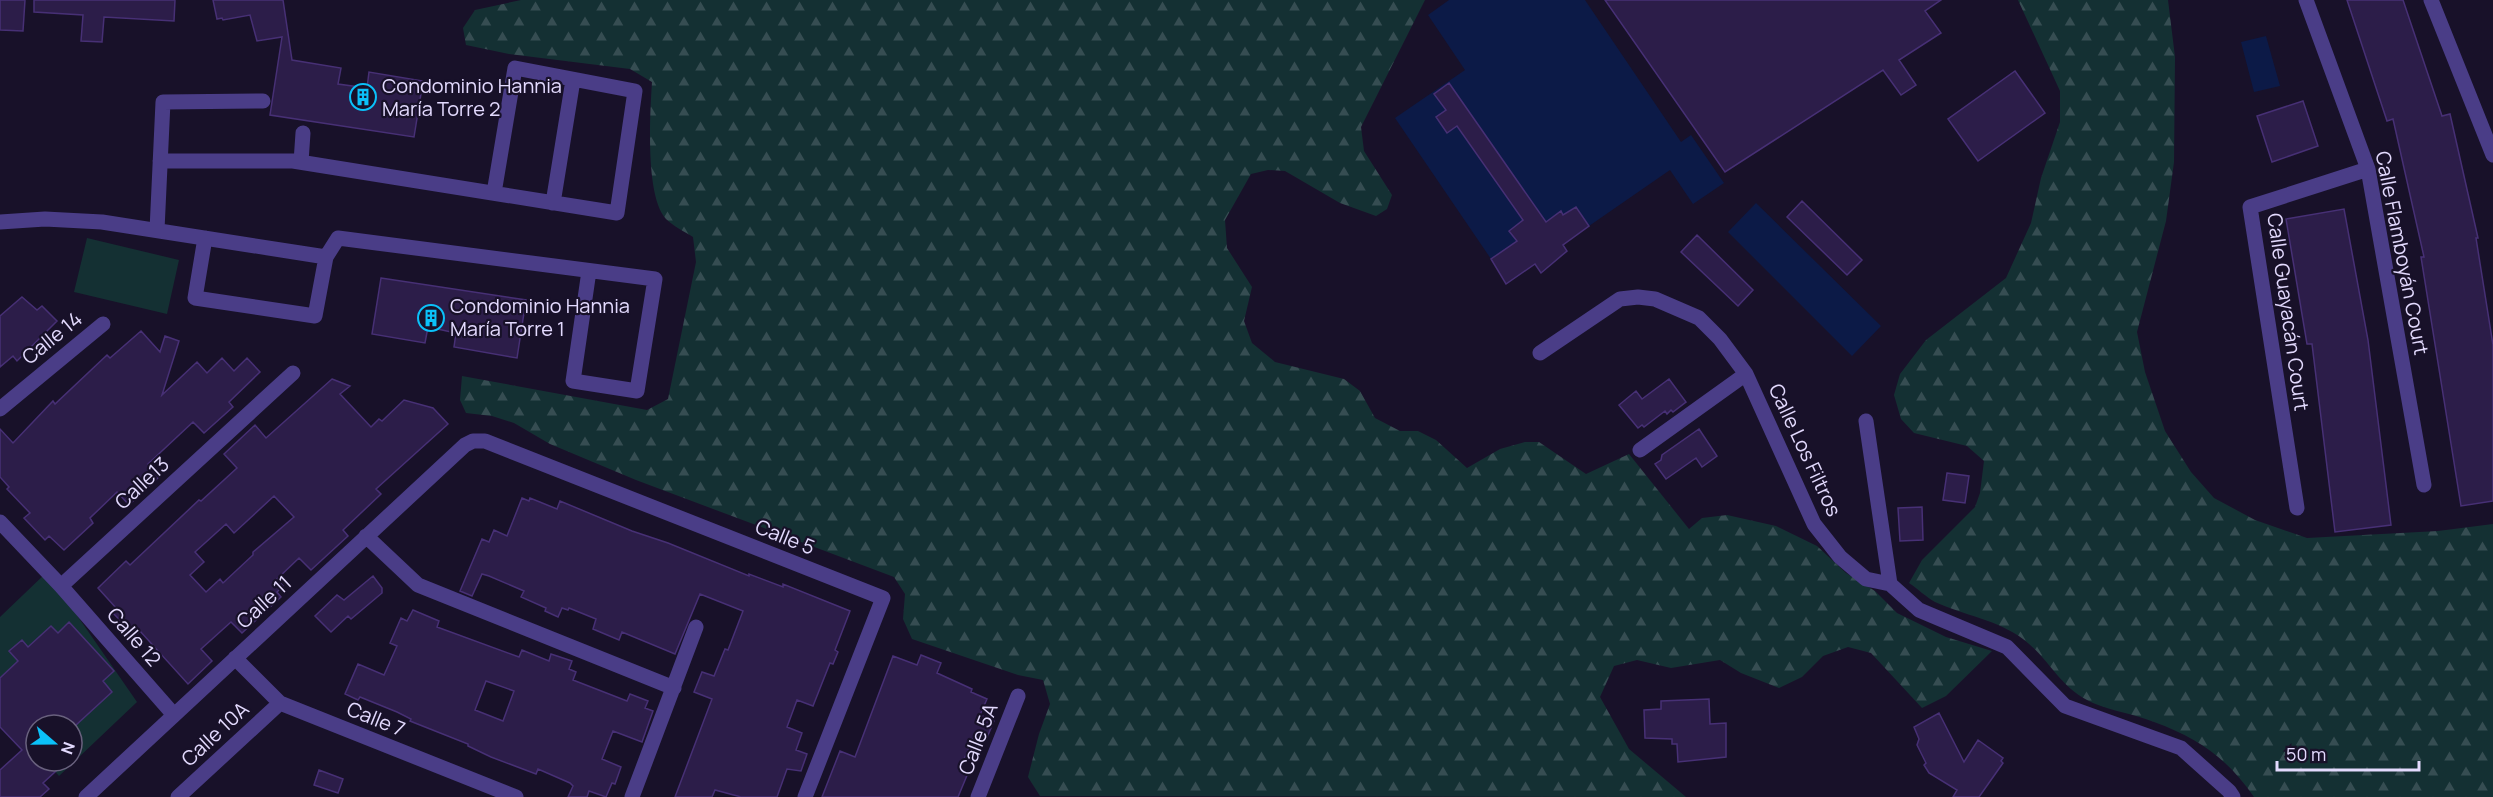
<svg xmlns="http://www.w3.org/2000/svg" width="2493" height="797" font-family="Manrope,sans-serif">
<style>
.forest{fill:url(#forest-firs)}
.pitch{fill:#143033}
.water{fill:#0c1a47}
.building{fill:#2c1d49;stroke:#473075;stroke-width:1.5;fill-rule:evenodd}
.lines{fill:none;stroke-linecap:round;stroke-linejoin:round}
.minor{stroke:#4a3d87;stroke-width:15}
.labels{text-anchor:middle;stroke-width:4.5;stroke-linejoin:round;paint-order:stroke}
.poi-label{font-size:20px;fill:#e3dafe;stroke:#181129;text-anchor:start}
.street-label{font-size:20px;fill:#e3dafe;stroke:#181129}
</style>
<defs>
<pattern id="forest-firs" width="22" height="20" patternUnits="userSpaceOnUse" patternTransform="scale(1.5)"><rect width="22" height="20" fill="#143033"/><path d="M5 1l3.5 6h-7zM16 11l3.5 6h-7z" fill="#364d52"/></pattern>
</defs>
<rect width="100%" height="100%" fill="#181129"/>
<!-- forest -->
<path class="forest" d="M 521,0 L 1425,0 L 1361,127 L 1364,151 L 1392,195 L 1387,209 L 1376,216 L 1340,203 L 1285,171 L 1268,170 L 1251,174 L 1225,220 L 1227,248 L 1252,287 L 1244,321 L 1252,343 L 1275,362 L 1344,379 L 1360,391 L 1375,418 L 1400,431 L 1418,431 L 1436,440 L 1467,468 L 1500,449 L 1525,442 L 1539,442 L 1586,474 L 1629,454 L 1689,529 L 1702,518 L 1727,515 L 1776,526 L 1817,546 L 1846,573 L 1875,591 L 1897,613 L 1946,637 L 1992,651 L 1946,696 L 1922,708 L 1871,653 L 1848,647 L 1823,656 L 1802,677 L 1779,688 L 1741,673 L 1720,660 L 1671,668 L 1637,660 L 1614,666 L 1600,697 L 1629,749 L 1686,797 L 1040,796 L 1028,777 L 1039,734 L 1050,704 L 1043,680 L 1018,675 L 912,639 L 903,619 L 905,594 L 894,577 L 636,480 L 550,444 L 514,423 L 492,416 L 466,413 L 460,400 L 462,376 L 647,410 L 668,399 L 696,262 L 693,237 C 685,232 673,226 666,219 C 645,197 650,114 652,82 L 630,69 L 509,54 L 466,45 L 463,28 L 475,10 Z
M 2018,0 L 2168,0 L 2175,57 L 2174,162 L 2166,221 L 2137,332 L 2145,372 L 2165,431 L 2191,472 L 2214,498 L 2255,520 L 2307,538 L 2438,531 L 2493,524 L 2493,797 L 2254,797 C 2227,758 2198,738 2154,722 C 2134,714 2112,711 2093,703 C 2059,688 2051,660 2023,639 C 1998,620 1963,615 1935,602 C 1926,597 1918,589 1909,583 L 1922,560 L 1975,507 L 1980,493 L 1984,461 L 1967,446 L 1914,433 L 1901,419 L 1894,395 L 1900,374 L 1926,340 L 2006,278 L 2031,223 L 2041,178 L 2060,122 L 2060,91 Z"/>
<!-- pitch -->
<path class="pitch" d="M 87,238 L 179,260 L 167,314 L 74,292 Z
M 47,572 L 137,702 L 59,776 L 46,761 L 72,761 L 72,725 L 36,725 L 0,709 L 0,617 Z"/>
<!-- water -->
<path class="water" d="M 1449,0 L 1585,0 L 1681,142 L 1691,135 L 1724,183 L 1693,204 L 1670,170 L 1589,226 L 1576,207 L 1563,215 L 1561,212 L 1491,259 L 1395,118 L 1465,70 L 1428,15 Z
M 2266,36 L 2280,86 L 2254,92 L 2241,42 Z
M 1756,203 L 1881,326 L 1852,356 L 1728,232 Z"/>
<!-- building -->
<path class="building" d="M 0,0 L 25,0 L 23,31 L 0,30 Z
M 34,0 L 175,0 L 174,21 L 104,17 L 102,42 L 81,41 L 83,15 L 34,12 Z
M 213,0 L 283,0 L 292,60 L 341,68 L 338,84 L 367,88 L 369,72 L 423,81 L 414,137 L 270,115 L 282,37 L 257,41 L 250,15 L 223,20 L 222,18 L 217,19 Z
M 1605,0 L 1941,0 L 1925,11 L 1941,33 L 1899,60 L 1916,85 L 1901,95 L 1883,70 L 1725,172 Z
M 2347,0 L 2403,0 L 2442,116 L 2450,114 L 2478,238 L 2476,238 L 2493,345 L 2493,501 L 2461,506 L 2421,257 L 2424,257 L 2393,119 L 2387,121 Z
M 2015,71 L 2045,113 L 1978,161 L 1948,119 Z
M 1449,83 L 1546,222 L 1561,211 L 1563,215 L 1576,207 L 1589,226 L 1563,245 L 1567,251 L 1541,273 L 1535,264 L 1506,284 L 1491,259 L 1517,241 L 1509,231 L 1523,220 L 1457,126 L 1447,133 L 1436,117 L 1446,110 L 1434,94 Z
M 2303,101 L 2318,146 L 2272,162 L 2257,116 Z
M 1802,201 L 1862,260 L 1847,275 L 1787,217 Z
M 2344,209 L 2368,340 L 2391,525 L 2335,532 L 2312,344 L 2307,344 L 2286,219 Z
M 1697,235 L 1753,290 L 1738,306 L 1681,252 Z
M 381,278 L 526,300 L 517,358 L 454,347 L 456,333 L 428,327 L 425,343 L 372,334 Z
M 22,297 L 37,310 L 42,306 L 57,321 L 17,361 L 13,356 L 0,367 L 0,316 Z
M 141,331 L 160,352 L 165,336 L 179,341 L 162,395 L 197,362 L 207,373 L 222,358 L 234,371 L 247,358 L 260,372 L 229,402 L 233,407 L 204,433 L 193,422 L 148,464 L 160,476 L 129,505 L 117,492 L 90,518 L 93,523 L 64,550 L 49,536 L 45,540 L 24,518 L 30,513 L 7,489 L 9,487 L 0,477 L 0,429 L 13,443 L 53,401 L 55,404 L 107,355 L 110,358 Z
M 332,379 L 350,386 L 340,394 L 371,427 L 379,419 L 382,421 L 404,400 L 433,408 L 448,424 L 376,489 L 381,494 L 343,530 L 348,536 L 311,570 L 299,558 L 277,579 L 283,586 L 277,592 L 281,597 L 242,633 L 231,622 L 201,649 L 212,661 L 188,684 L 140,631 L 135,636 L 113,613 L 117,609 L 98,588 L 126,561 L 130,565 L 199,500 L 201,501 L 237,468 L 224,454 L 255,425 L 266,438 ZM 274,496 L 294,517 L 253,552 L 253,555 L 223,583 L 220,579 L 206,592 L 190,575 L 204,562 L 195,552 L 226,524 L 234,533 Z
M 1669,379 L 1686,402 L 1673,412 L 1671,410 L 1667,414 L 1665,411 L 1644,427 L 1642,425 L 1638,428 L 1619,405 L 1636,391 L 1642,399 Z
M 1699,429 L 1717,456 L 1702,467 L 1696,458 L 1666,479 L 1655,464 L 1661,460 L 1662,455 Z
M 1947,473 L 1969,476 L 1965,503 L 1943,500 Z
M 522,498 L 529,501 L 530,498 L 557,509 L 560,501 L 632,531 L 668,543 L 749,576 L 749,574 L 783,587 L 783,584 L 850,611 L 835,650 L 838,652 L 833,664 L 830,663 L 813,706 L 797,700 L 787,727 L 802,733 L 796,750 L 807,754 L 801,771 L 787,769 L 777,797 L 741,797 L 715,790 L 712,797 L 675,797 L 712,699 L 694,692 L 702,672 L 714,676 L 725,649 L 728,650 L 743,611 L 700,594 L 675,654 L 622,632 L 619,640 L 593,629 L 596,619 L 569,608 L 568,610 L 562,608 L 558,617 L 545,611 L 546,608 L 521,597 L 524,591 L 489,576 L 482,574 L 472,596 L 460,591 L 482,539 L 489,542 L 494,530 L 507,536 Z
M 1922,507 L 1923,540 L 1900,541 L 1898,508 Z
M 373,576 L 382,588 L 382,593 L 351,619 L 348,616 L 331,632 L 315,616 L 337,595 L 344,600 Z
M 413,610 L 439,621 L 437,627 L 519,657 L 522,650 L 549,661 L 551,654 L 572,661 L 569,669 L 576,672 L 573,680 L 627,701 L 630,694 L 648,701 L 645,708 L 653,711 L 642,742 L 613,731 L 602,759 L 621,767 L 615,784 L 612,783 L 606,797 L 589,791 L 587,797 L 568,797 L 573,786 L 570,783 L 538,769 L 536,774 L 491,757 L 468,746 L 468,744 L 410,721 L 411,719 L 397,712 L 360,697 L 358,700 L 345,694 L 358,664 L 384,675 L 397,646 L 390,643 L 401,618 L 407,621 ZM 486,681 L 514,691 L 503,721 L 475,710 Z
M 69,622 L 114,671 L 103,681 L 112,692 L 76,725 L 36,725 L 36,761 L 67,761 L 43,783 L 49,789 L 40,797 L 0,797 L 0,770 L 22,750 L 0,727 L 0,678 L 18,661 L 9,651 L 22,640 L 28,647 L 51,626 L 58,633 Z
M 921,655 L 941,663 L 937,673 L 972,689 L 971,692 L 987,699 L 980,715 L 994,721 L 986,740 L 975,735 L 959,770 L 968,773 L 958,797 L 822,797 L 840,751 L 855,757 L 893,656 L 917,665 Z
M 1709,699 L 1710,724 L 1726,723 L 1726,757 L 1678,762 L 1677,744 L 1672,744 L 1672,739 L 1645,738 L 1644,710 L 1661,709 L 1661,701 Z
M 1939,713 L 1964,762 L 1978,740 L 2003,758 L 2001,761 L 2003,763 L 1979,797 L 1953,797 L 1957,790 L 1929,773 L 1924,765 L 1926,763 L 1917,745 L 1919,739 L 1914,727 Z
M 319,770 L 343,779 L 338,793 L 314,785 Z"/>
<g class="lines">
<!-- minor -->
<path class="minor" d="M 2306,0 L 2368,169 L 2424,485
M 2431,0 L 2493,155
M 160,161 L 293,161 L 617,213 L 635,91 L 515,68 L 494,193
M 301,162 L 303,133
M 553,203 L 573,80
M 0,222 L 45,219 L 102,222 L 326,257 L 338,238 L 655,279 L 637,391 L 573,381 L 589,271
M 157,230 L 163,102 L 263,101
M 205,238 L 195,298 L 315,316 L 326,257
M 1540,353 L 1620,299 L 1638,297 L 1655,299 L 1699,318 L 1720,339 L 1746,374 L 1814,524 L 1840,557 L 1866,579 L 1890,584 L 1919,610 L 2007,647 L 2065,706 L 2181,748 L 2229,791 L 2233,797
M 0,409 L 103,324
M 1866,421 L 1890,584
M 1640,450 L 1746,374
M 2297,508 L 2250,207 L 2368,169
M 0,522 L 61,586 L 174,715
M 366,536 L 418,585 L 674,688
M 61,586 L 293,373
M 235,658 L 280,703 L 516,797
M 86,797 L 465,445 L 473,441 L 485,441 L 883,598 L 805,797
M 178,797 L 280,703
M 632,797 L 696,627
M 978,797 L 1018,696"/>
</g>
<!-- icons -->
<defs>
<symbol id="building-ring" viewBox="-11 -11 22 22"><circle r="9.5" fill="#181129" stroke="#0bc1f9" stroke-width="1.5"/><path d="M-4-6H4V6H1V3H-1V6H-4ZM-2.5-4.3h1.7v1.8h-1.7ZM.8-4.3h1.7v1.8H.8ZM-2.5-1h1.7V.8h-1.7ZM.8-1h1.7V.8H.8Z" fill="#0bc1f9"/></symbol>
</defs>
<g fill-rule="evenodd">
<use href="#building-ring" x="348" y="82" width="30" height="30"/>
<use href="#building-ring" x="416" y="303" width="30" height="30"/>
</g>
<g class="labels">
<!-- poi labels -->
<g class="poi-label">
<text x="382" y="93">Condominio Hannia<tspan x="382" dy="23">María Torre 2</tspan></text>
<text x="450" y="313">Condominio Hannia<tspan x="450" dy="23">María Torre 1</tspan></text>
</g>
<!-- street labels -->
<g class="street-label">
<text transform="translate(2402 253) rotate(79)" y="7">Calle Flamboyán Court</text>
<text transform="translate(2288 312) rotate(82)" y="7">Calle Guayacán Court</text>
<text transform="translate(52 338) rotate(-39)" y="7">Calle 14</text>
<text transform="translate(1805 450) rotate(65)" y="7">Calle Los Filtros</text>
<text transform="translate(142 483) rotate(-43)" y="7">Calle13</text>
<text transform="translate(785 537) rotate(22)" y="7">Calle 5</text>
<text transform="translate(264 602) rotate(-43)" y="7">Calle 11</text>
<text transform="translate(134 637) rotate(49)" y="7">Calle 12</text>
<text transform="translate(376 719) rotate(22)" y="7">Calle 7</text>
<text transform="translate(215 734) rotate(-43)" y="7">Calle 10A</text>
<text transform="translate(978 739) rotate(-69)" y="7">Calle 5A</text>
</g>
</g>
<!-- north arrow -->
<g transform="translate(54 743) rotate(110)"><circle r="28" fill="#181129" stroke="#69617e" stroke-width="1.5"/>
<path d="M0-4.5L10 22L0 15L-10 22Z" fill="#0bc1f9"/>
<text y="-9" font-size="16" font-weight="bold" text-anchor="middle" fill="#e3dafe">N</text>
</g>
<!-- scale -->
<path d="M2277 761v9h142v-9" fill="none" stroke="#e3dafe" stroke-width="3"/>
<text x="2286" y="761" font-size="18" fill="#e3dafe" stroke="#181129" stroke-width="4.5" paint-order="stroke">50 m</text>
</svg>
